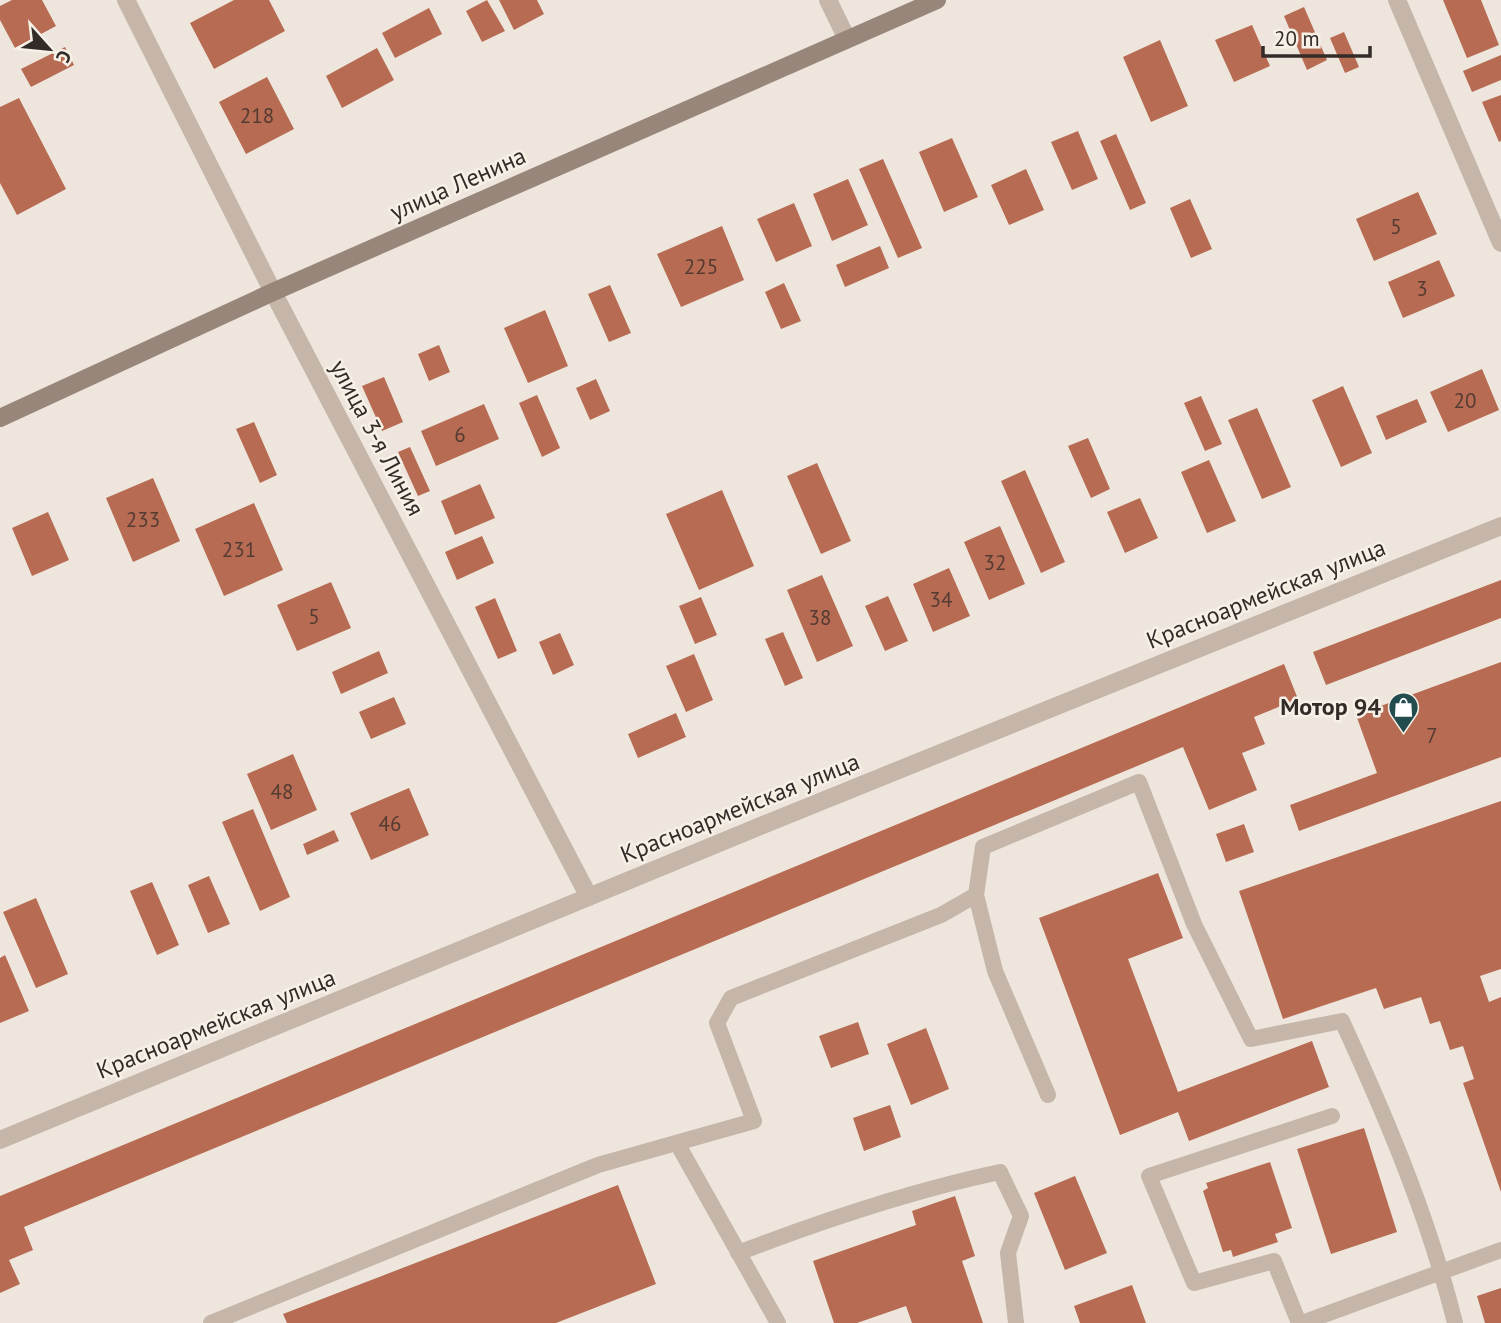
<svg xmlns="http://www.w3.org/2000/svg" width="1501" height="1323" font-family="'PT Sans',sans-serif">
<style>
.building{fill:#b66b52}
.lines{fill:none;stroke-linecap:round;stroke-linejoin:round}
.lane{stroke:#c5b6a9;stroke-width:16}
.street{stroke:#c5b6a9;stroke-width:18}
.secondary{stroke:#98867b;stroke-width:18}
.labels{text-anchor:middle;stroke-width:5;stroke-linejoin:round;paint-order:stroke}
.number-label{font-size:21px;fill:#543b32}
.street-label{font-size:24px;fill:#332b28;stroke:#f7f0e7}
.poi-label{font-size:24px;font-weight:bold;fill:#332b28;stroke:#f7f0e7;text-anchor:end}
</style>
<rect width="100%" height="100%" fill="#eee6dc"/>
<!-- building -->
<path class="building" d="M 12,0 L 42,0 L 56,26 L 15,48 L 0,20 L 0,6 Z
M 234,0 L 269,0 L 285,31 L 214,69 L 190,23 Z
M 487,0 L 505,31 L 482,42 L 466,11 Z
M 499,0 L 537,0 L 544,14 L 514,30 Z
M 1443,0 L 1481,0 L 1499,45 L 1467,58 Z
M 1304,7 L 1327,60 L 1307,70 L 1284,16 Z
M 429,8 L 442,34 L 395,58 L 382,33 Z
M 1252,25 L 1270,66 L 1234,82 L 1215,40 Z
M 1344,32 L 1359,67 L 1345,73 L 1330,38 Z
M 1160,40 L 1188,106 L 1151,122 L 1123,57 Z
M 65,47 L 74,65 L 31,87 L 21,69 Z
M 377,48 L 394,80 L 342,108 L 326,76 Z
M 1501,55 L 1501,80 L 1472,92 L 1463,71 Z
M 267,77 L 294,129 L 246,154 L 219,102 Z
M 1501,95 L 1501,141 L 1499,142 L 1482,102 Z
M 19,98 L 66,189 L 17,215 L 0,183 L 0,107 Z
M 1078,131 L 1098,179 L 1072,190 L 1051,142 Z
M 1116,134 L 1146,203 L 1130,210 L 1100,141 Z
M 952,138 L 978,197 L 944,212 L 919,152 Z
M 883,159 L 922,248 L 898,258 L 859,169 Z
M 1026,169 L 1044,210 L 1009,225 L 991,185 Z
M 848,179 L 868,225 L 832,241 L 813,194 Z
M 1418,192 L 1437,234 L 1374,261 L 1356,219 Z
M 1190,199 L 1212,249 L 1191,258 L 1170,208 Z
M 794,203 L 812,246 L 776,262 L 757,219 Z
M 722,226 L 744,280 L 681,307 L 657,254 Z
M 880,246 L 889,268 L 845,287 L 836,265 Z
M 1439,260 L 1455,296 L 1403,318 L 1388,282 Z
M 784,283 L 801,321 L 781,329 L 765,292 Z
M 610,285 L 631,333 L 609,342 L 588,294 Z
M 545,310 L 568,366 L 528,383 L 504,328 Z
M 439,345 L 450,372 L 429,381 L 418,354 Z
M 1482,369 L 1499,410 L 1448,432 L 1430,392 Z
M 384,377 L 403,422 L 382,431 L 362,386 Z
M 596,379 L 610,411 L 590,420 L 576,388 Z
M 1343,386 L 1372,453 L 1341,467 L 1312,400 Z
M 537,395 L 560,448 L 542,457 L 519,403 Z
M 1201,396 L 1222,444 L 1205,451 L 1184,403 Z
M 1417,399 L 1427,422 L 1386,440 L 1376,416 Z
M 484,404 L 499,439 L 436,466 L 421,431 Z
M 1257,408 L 1291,487 L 1262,499 L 1228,420 Z
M 254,422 L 277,475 L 260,483 L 236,429 Z
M 1088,438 L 1110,489 L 1091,498 L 1068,446 Z
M 410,447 L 430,491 L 418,496 L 398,452 Z
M 1209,460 L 1236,521 L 1207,533 L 1181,472 Z
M 817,463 L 851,541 L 821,554 L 787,476 Z
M 1025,470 L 1065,562 L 1041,573 L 1001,481 Z
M 153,478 L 180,541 L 133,562 L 106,498 Z
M 480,484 L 495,518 L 455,535 L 441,501 Z
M 722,490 L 754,566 L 699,590 L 666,514 Z
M 1140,498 L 1158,538 L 1125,553 L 1107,512 Z
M 254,503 L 283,570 L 224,596 L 195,529 Z
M 48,512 L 69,560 L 32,576 L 12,528 Z
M 1000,526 L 1025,584 L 989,600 L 964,542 Z
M 482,536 L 494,563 L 457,580 L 445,552 Z
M 949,568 L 970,616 L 933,632 L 913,584 Z
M 822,575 L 853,646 L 817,662 L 787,590 Z
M 1501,580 L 1501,618 L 1326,685 L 1313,652 Z
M 331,582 L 351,628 L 297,651 L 277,605 Z
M 888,596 L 908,641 L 885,651 L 865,606 Z
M 701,597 L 717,635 L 695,644 L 679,606 Z
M 495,598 L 517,651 L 498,659 L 475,607 Z
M 783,632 L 803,678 L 785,686 L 765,639 Z
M 560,633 L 574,665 L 553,675 L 539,642 Z
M 379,651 L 388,673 L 341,694 L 332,672 Z
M 694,654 L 713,700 L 686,712 L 666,666 Z
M 1501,662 L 1501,757 L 1299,831 L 1290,805 L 1377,773 L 1356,715 Z
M 1284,664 L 1298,699 L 1254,717 L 1265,744 L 1242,753 L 1257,790 L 1209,810 L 1183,747 L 24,1227 L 33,1250 L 9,1260 L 20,1284 L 0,1293 L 0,1196 Z
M 394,697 L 406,724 L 371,739 L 359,712 Z
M 676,713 L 686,737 L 638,758 L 628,734 Z
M 293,754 L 317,810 L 271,830 L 247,774 Z
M 409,788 L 429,835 L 371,860 L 350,813 Z
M 1501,801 L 1501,969 L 1480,976 L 1489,1002 L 1501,997 L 1501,1192 L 1463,1083 L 1474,1079 L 1463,1046 L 1450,1050 L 1440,1021 L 1430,1024 L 1421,997 L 1384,1009 L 1376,988 L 1283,1019 L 1239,891 Z
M 253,809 L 290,897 L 260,911 L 222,822 Z
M 1244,824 L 1254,852 L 1226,862 L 1216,834 Z
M 334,830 L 339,841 L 307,855 L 303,844 Z
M 1158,873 L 1183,938 L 1128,959 L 1178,1092 L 1312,1041 L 1329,1087 L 1189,1141 L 1178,1112 L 1120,1135 L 1039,918 Z
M 209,876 L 230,924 L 208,933 L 188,885 Z
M 152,882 L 179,945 L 157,955 L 130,891 Z
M 36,898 L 68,974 L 36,988 L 3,912 Z
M 5,955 L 29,1011 L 0,1023 L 0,958 Z
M 858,1022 L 869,1054 L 831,1068 L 819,1036 Z
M 926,1028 L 949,1089 L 911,1105 L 887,1044 Z
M 890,1105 L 901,1137 L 864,1151 L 853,1118 Z
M 1364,1128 L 1397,1232 L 1331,1254 L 1297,1149 Z
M 1270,1162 L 1292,1228 L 1275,1234 L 1278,1242 L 1233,1257 L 1231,1250 L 1223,1252 L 1203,1191 L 1208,1188 L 1206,1183 Z
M 1075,1176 L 1107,1253 L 1065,1270 L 1034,1193 Z
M 618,1185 L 656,1284 L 556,1323 L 287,1323 L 283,1314 Z
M 955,1196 L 975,1256 L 962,1261 L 983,1323 L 912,1323 L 906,1306 L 857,1323 L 834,1323 L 813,1261 L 916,1225 L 912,1211 Z
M 1132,1285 L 1146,1323 L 1080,1323 L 1074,1306 Z
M 1501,1288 L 1501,1323 L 1485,1323 L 1477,1296 Z"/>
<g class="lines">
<!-- lane -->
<path class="lane" d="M 1048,1095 L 995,971 L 976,895 L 983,847 L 1139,782 L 1194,924 L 1251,1039 L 1342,1021 C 1387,1119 1429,1218 1455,1323
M 677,1143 L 778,1323
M 738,1253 C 824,1220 910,1191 1000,1172 L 1021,1216 L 1008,1253 L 1016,1323
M 211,1323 L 598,1165 L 754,1121 L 717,1023 L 731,998 L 941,915 L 976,895
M 1299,1323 L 1274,1261 L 1194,1283 L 1149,1176 L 1332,1116
M 1302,1323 L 1501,1250"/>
<!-- street -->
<path class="street" d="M 126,0 L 273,292 L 589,897
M 828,0 L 847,39
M 1397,0 L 1501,243
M 0,1140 L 758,827 L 1501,526"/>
<!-- secondary -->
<path class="secondary" d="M 0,418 L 273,292 L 937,0"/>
</g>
<!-- icons -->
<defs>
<symbol id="shop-pin" viewBox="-11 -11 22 30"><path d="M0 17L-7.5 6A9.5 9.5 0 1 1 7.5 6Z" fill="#234c4f" stroke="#f7f0e7"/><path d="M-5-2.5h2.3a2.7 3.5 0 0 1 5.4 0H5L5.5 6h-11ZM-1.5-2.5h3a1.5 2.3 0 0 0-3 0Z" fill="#fff"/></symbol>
</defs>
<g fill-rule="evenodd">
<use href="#shop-pin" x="1386" y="690" width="35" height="47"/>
</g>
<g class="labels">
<!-- number labels -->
<g class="number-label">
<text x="257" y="123">218</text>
<text x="1396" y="234">5</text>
<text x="701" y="274">225</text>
<text x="1422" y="296">3</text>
<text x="1465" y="408">20</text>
<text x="460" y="442">6</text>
<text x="143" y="527">233</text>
<text x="239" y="557">231</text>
<text x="995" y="570">32</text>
<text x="941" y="607">34</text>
<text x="314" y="624">5</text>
<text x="820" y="625">38</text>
<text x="1432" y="743">7</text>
<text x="282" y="799">48</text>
<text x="390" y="831">46</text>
</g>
<!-- street labels -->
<g class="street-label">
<text transform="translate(458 184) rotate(-24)" y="8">улица Ленина</text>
<text transform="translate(377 438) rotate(62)" y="8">улица 3-я Линия</text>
<text transform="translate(1266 594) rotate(-22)" y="8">Красноармейская улица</text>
<text transform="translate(740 808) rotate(-22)" y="8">Красноармейская улица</text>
<text transform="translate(216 1024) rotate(-22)" y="8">Красноармейская улица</text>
</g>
<!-- poi labels -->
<g class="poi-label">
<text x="1381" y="715">Мотор 94</text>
</g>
</g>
<!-- north arrow -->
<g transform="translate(49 49) rotate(117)" stroke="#f7f0e7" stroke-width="5" paint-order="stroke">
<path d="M0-5L12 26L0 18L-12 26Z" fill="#332b28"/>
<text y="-10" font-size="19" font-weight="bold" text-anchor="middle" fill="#332b28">С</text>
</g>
<!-- scale -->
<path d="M1263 46v10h107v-10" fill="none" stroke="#332b28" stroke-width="3.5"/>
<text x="1274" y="46" font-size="21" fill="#332b28" stroke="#f7f0e7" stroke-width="5" paint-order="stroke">20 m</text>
</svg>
